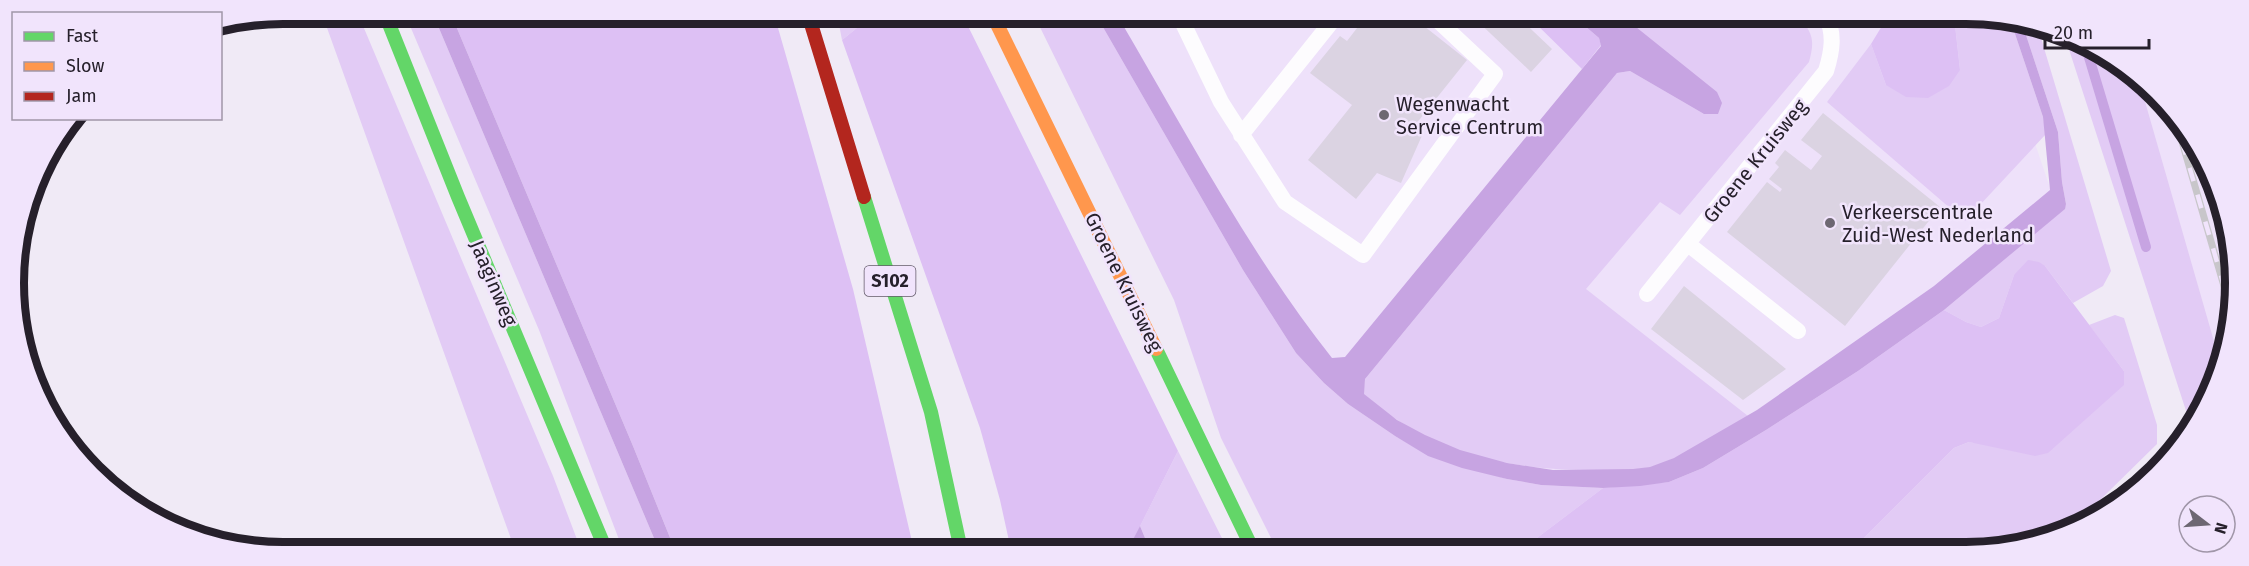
<svg xmlns="http://www.w3.org/2000/svg" width="2249" height="566" font-family="'Fira Sans',sans-serif">
<style>
.built{fill:#eee1fa}
.green{fill:#e2cbf5}
.forest{fill:#ddc0f4}
.water{fill:#c7a4e2}
.lines{fill:none;stroke-linecap:round;stroke-linejoin:round}
.stream{stroke:#c7a4e2;stroke-width:10}
.building{fill:#dbd3e2}
.lane{stroke:#fdfcfe;stroke-width:16}
.fast{stroke:#63d668;stroke-width:14}
.slow{stroke:#ff974d;stroke-width:14}
.jam{stroke:#b3261e;stroke-width:14}
.rail-casing{stroke:#c8c6ca;stroke-width:7}
.rail{stroke:#f1e4fc;stroke-width:4.5;stroke-dasharray:14;stroke-linecap:butt}
.poi-dot{fill:#6d6772;stroke:#f1e4fc;stroke-width:2}
.labels{text-anchor:middle;stroke-width:5;stroke-linejoin:round;paint-order:stroke}
.shield{fill:#f1e4fc;stroke:#635b6a;stroke-width:1.5}
.shield-label{font-size:18px;font-weight:bold;fill:#26202b}
.poi-label{font-size:20px;fill:#26202b;stroke:#f1e4fc;text-anchor:start}
.street-label{font-size:20px;fill:#26202b;stroke:#f1e4fc}
.rim{fill:none;stroke:#26202b;stroke-width:8}
</style>
<rect width="100%" height="100%" fill="#f0eaf6"/>
<!-- built -->
<path class="built" d="M 1055,15 L 1992,16 L 2076,265 L 1657,550 L 1463,550 L 1386,533 Z
M 2140,84 L 2180,119 L 2226,214 L 2233,319 L 2220,362 Z"/>
<!-- green -->
<path class="green" d="M 322,14 L 358,14 L 553,476 L 581,550 L 515,550 Z
M 405,14 L 433,14 L 659,550 L 623,550 L 539,330 Z
M 837,14 L 887,14 L 858,27 L 842,40 Z
M 1034,15 L 1096,15 L 1243,270 L 1296,353 L 1324,383 L 1348,404 L 1395,436 L 1428,455 L 1507,479 L 1541,485 L 1603,488 L 1521,550 L 1277,550 L 1221,438 L 1174,300 Z
M 1623,15 L 1773,16 L 1788,27 L 1798,16 C 1813,33 1815,40 1809,62 L 1680,215 L 1660,202 L 1586,289 L 1748,416 C 1717,433 1685,457 1651,467 C 1634,471 1614,470 1596,470 C 1528,471 1453,459 1396,419 C 1384,412 1374,402 1363,394 L 1365,379 L 1617,73 L 1630,71 L 1704,114 Z
M 1954,16 L 2002,16 L 2010,19 L 2043,117 L 2046,134 L 1965,221 L 1827,102 L 1871,44 L 1886,85 L 1960,70 Z
M 2022,23 L 2038,28 L 2111,271 L 2103,286 L 2073,303 L 2045,266 L 2014,275 L 1999,318 L 1981,327 L 1966,322 L 1944,310 L 2064,209 L 2066,204 L 2062,182 L 2058,132 Z
M 2065,37 L 2101,50 L 2140,84 L 2220,362 L 2209,397 L 2188,417 Z
M 2115,315 L 2124,318 L 2157,425 L 2157,444 L 2100,500 L 2057,533 L 2001,550 L 1852,550 L 1954,448 L 1969,442 L 1987,444 L 2124,371 L 2089,325 Z
M 1178,451 L 1228,550 L 1150,550 L 1140,526 Z"/>
<!-- forest -->
<path class="forest" d="M 451,14 L 774,14 L 853,289 L 914,550 L 675,550 L 633,446 Z
M 887,14 L 962,14 L 1178,451 L 1128,550 L 1011,550 L 1000,500 L 980,428 L 842,40 L 858,27 Z
M 1527,15 L 1572,15 L 1599,38 L 1601,45 L 1582,69 Z
M 1888,16 L 1954,16 L 1960,70 L 1949,86 L 1928,98 L 1906,97 L 1886,85 L 1871,44 Z
M 2028,260 L 2039,262 L 2045,266 L 2124,371 L 2124,385 L 2048,453 L 2035,456 L 1969,442 L 1954,448 L 1852,550 L 1521,550 L 1603,488 L 1669,482 L 1703,468 L 1766,430 L 1858,371 L 1944,310 L 1966,322 L 1981,327 L 1999,318 L 2014,275 Z"/>
<!-- water -->
<path class="water" d="M 433,14 L 451,14 L 633,446 L 675,550 L 659,550 Z
M 1096,15 L 1117,15 C 1185,130 1248,252 1332,358 L 1345,357 L 1601,46 L 1599,38 L 1572,15 L 1621,15 L 1717,92 L 1722,103 L 1718,114 L 1704,114 L 1630,71 L 1617,73 L 1365,379 L 1364,394 L 1397,420 L 1425,435 L 1460,450 L 1507,463 L 1553,470 L 1633,469 L 1650,467 L 1674,458 L 1757,410 L 1934,286 L 2050,190 L 2043,117 L 2010,19 L 2022,23 L 2058,132 L 2062,182 L 2066,204 L 2065,209 L 1944,310 L 1858,371 L 1766,430 L 1703,468 L 1669,482 L 1640,486 L 1603,488 L 1541,485 L 1507,479 L 1462,468 L 1428,456 L 1395,436 L 1348,404 L 1324,383 L 1296,353 L 1243,270 Z
M 1140,526 L 1150,550 L 1129,550 L 1128,549 Z"/>
<g class="lines">
<!-- stream -->
<path class="stream" d="M 2085,44 L 2146,247"/>
</g>
<!-- building -->
<path class="building" d="M 1379,15 L 1410,15 L 1467,60 L 1416,124 L 1424,131 L 1401,183 L 1377,173 L 1356,199 L 1308,160 L 1352,105 L 1310,73 L 1340,36 L 1347,41 L 1364,19 L 1375,21 Z
M 1471,15 L 1516,15 L 1552,49 L 1531,72 Z
M 1823,113 L 1940,207 L 1845,326 L 1727,232 L 1767,182 L 1780,192 L 1782,189 L 1769,179 L 1779,167 L 1775,163 L 1785,150 L 1811,170 L 1822,156 L 1801,140 Z
M 1684,286 L 1786,369 L 1743,400 L 1651,329 Z"/>
<g class="lines">
<!-- lane -->
<path class="lane" d="M 1179,15 L 1221,102 L 1285,202 L 1363,255 L 1495,74 L 1432,15
M 1241,135 L 1337,15
M 1688,244 L 1798,331
M 1647,294 L 1826,71 C 1832,52 1835,34 1826,16"/>
<!-- fast -->
<path class="fast" d="M 385,14 L 458,197 L 606,550
M 864,197 L 931,412 L 961,550
M 1156,349 L 1253,550"/>
<!-- slow -->
<path class="slow" d="M 992,14 L 1156,349"/>
<!-- jam -->
<path class="jam" d="M 808,14 L 864,197"/>
<defs>
<path id="rail" d="M 2174,114 L 2233,317
M 2217,194 L 2227,230"/>
</defs>
<!-- rail casing -->
<use href="#rail" class="rail-casing"/>
<!-- rail -->
<use href="#rail" class="rail"/>
</g>
<!-- markers -->
<g class="poi-dot">
<circle cx="1384" cy="115" r="6"/>
<circle cx="1830" cy="223" r="6"/>
</g>
<g class="labels">
<!-- shield labels -->
<rect class="shield" x="864.5" y="266" width="51" height="30" rx="4.5"/>
<g class="shield-label">
<text x="890" y="287">S102</text>
</g>
<!-- poi labels -->
<g class="poi-label">
<text x="1396" y="111">Wegenwacht<tspan x="1396" dy="23">Service Centrum</tspan></text>
<text x="1842" y="219">Verkeerscentrale<tspan x="1842" dy="23">Zuid-West Nederland</tspan></text>
</g>
<!-- street labels -->
<g class="street-label">
<text transform="translate(1755 161) rotate(-51)" y="7">Groene Kruisweg</text>
<text transform="translate(1124 282) rotate(64)" y="7">Groene Kruisweg</text>
<text transform="translate(494 283) rotate(67)" y="7">Jaaginweg</text>
</g>
</g>
<!-- crop -->
<path d="M0 0H2249V566H0ZM283 24H1966A259 259 0 0 1 2225 283V283A259 259 0 0 1 1966 542H283A259 259 0 0 1 24 283V283A259 259 0 0 1 283 24Z" fill="#f1e4fc" fill-rule="evenodd"/>
<path class="rim" d="M283 24H1966A259 259 0 0 1 2225 283V283A259 259 0 0 1 1966 542H283A259 259 0 0 1 24 283V283A259 259 0 0 1 283 24Z"/>
<!-- legend -->
<rect x="12" y="12" width="210" height="108" fill="#f1e4fc" stroke="#a096a8" stroke-width="1.5"/>
<rect x="24" y="32" width="30" height="9" fill="#63d668" stroke="#a096a8" stroke-width="1.5"/>
<text x="66" y="42" font-size="18" fill="#26202b">Fast</text>
<rect x="24" y="62" width="30" height="9" fill="#ff974d" stroke="#a096a8" stroke-width="1.5"/>
<text x="66" y="72" font-size="18" fill="#26202b">Slow</text>
<rect x="24" y="92" width="30" height="9" fill="#b3261e" stroke="#a096a8" stroke-width="1.5"/>
<text x="66" y="102" font-size="18" fill="#26202b">Jam</text>
<!-- north arrow -->
<g transform="translate(2207 524) rotate(107)"><circle r="28" fill="#f1e4fc" stroke="#a096a8" stroke-width="1.5"/>
<path d="M0-4.5L10 22L0 15L-10 22Z" fill="#6d6772"/>
<text y="-9" font-size="16" font-weight="bold" text-anchor="middle" fill="#26202b">N</text>
</g>
<!-- scale -->
<path d="M2045 39v9h104v-9" fill="none" stroke="#26202b" stroke-width="3"/>
<text x="2054" y="39" font-size="18" fill="#26202b" stroke="#f1e4fc" stroke-width="4.5" paint-order="stroke">20 m</text>
</svg>
